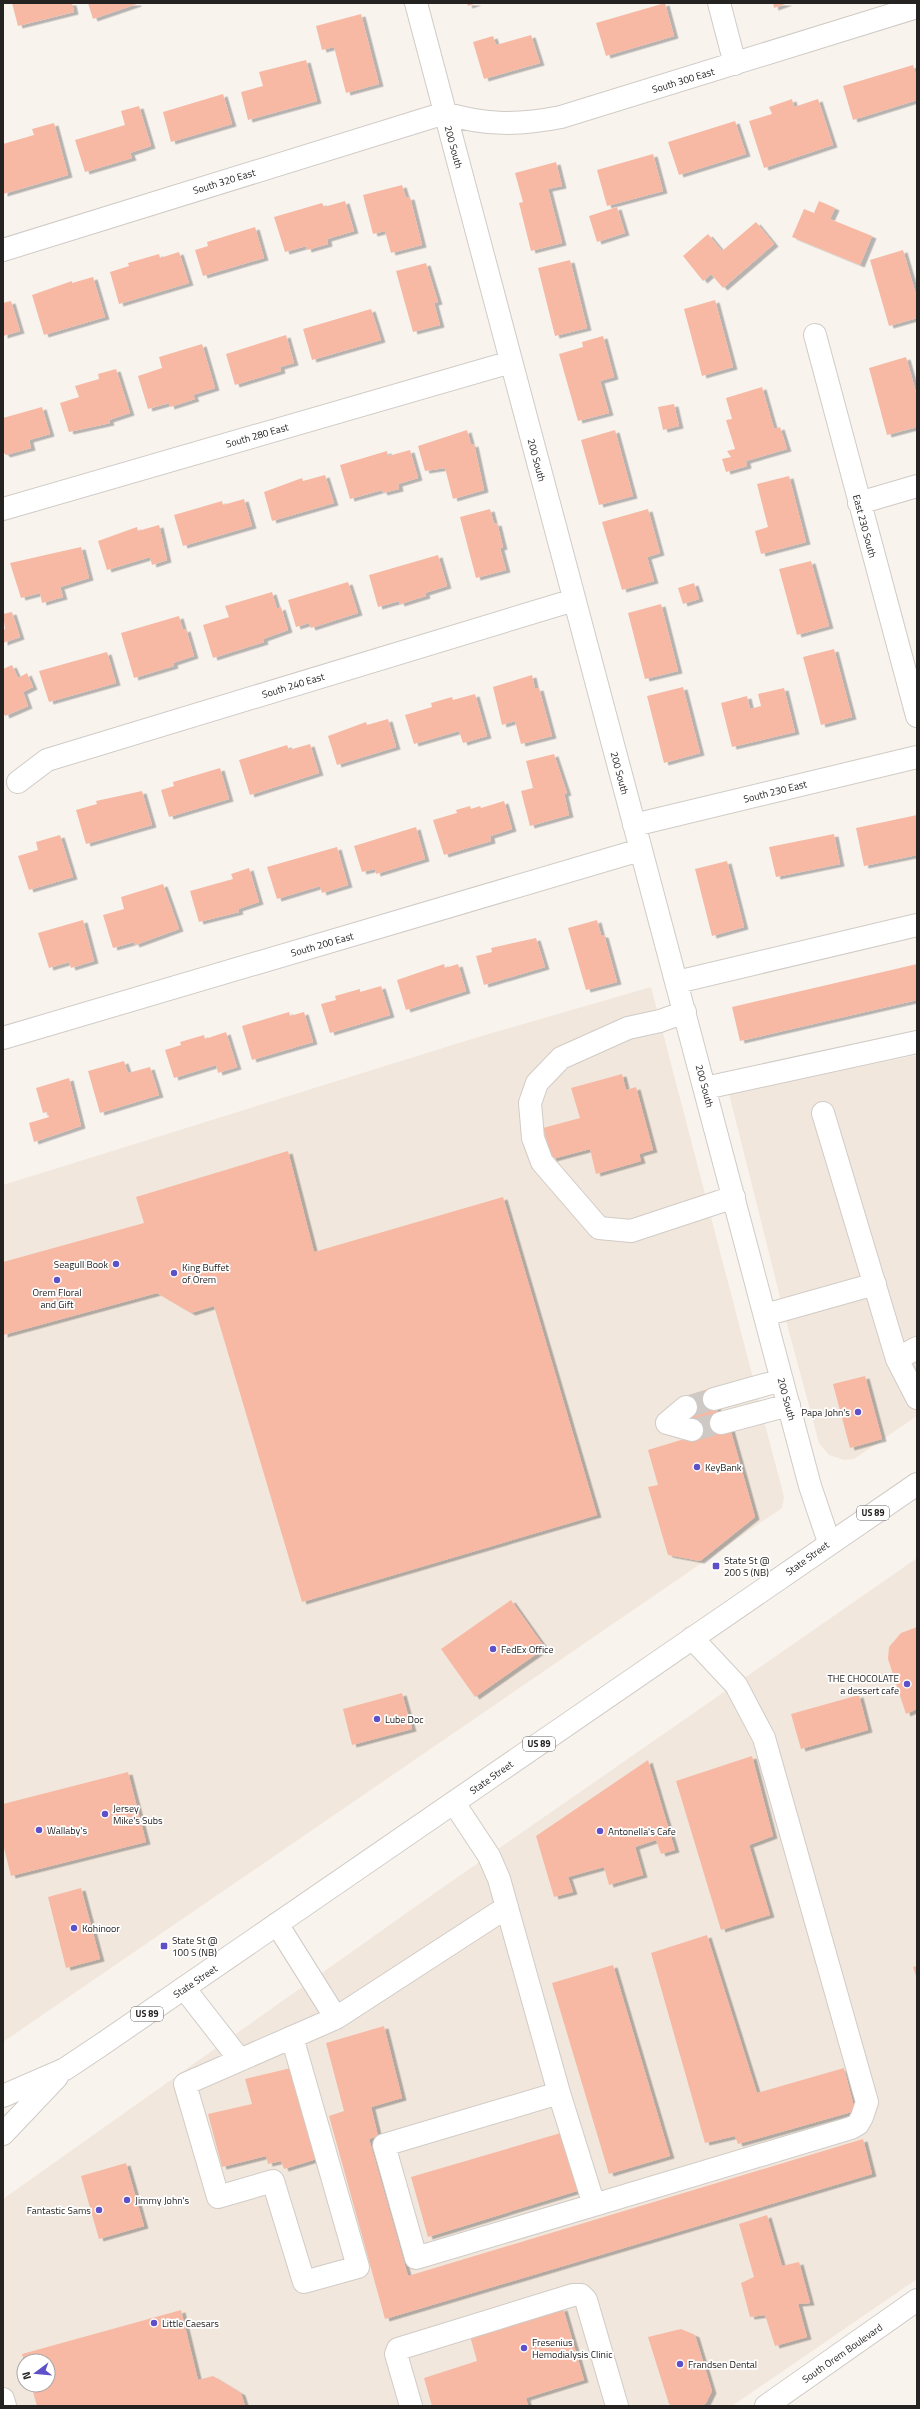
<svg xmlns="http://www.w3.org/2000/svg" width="920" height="2409" font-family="'Titillium Web',sans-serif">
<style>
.built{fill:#f2e7dc;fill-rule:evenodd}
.building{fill:#f7b9a4;filter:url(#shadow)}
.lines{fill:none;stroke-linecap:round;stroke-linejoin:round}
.minor-tunnel{stroke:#cfc9c5;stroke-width:22;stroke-dasharray:22 11;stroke-linecap:butt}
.minor-casing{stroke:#d0cbc6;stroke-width:24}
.major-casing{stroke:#d0cbc6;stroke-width:24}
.minor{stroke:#fff;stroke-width:22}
.major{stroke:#fff;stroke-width:22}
.poi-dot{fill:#5e50c8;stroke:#fff;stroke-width:1.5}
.labels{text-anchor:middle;stroke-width:3.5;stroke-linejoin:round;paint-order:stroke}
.shield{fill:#fff;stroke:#666564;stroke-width:1}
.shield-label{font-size:9px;font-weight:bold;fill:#252322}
.street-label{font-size:10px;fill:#252322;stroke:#fff}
.poi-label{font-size:10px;fill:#252322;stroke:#fff;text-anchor:start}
</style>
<defs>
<filter id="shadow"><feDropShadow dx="4.5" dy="2.5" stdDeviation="0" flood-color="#0004"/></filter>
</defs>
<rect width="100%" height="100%" fill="#f9f3ee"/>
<!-- built -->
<path class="built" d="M 651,987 L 784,1497 L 782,1508 L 3,2042 L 3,1185 L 475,1038 Z
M 917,1055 L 917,1416 L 854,1459 L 844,1460 L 829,1455 L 819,1443 L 785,1317 L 729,1094 Z
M 917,1558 L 917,2279 L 732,2406 L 3,2406 L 3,2199 L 439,1890 ZM 24,2361 L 48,2361 L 48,2385 L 24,2385 Z"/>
<!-- building -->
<path class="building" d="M 12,3 L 72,3 L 74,12 L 18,26 Z
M 88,3 L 137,3 L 137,4 L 93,19 Z
M 467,3 L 477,3 L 468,6 Z
M 665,3 L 674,36 L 606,56 L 596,23 Z
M 773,3 L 788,3 L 774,8 Z
M 361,14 L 379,84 L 346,93 L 334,47 L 322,50 L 316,26 Z
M 531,35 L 540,63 L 484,79 L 473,42 L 493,36 L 496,45 Z
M 306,60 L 317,101 L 248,120 L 241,92 L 263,86 L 259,72 Z
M 913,65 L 917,78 L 917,100 L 853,120 L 843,86 Z
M 223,94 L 232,124 L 171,142 L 163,112 Z
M 792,99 L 794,107 L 818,99 L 833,145 L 764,168 L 749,121 L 772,114 L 769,107 Z
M 139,106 L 151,146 L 130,153 L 132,158 L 85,172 L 75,140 L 125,125 L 121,111 Z
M 735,121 L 746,154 L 679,175 L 668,142 Z
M 54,123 L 68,175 L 3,194 L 3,144 L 34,135 L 32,129 Z
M 653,154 L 663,191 L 607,206 L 597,170 Z
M 556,162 L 562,186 L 548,189 L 562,243 L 531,251 L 519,203 L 523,202 L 515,173 Z
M 402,185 L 406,198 L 410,197 L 422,245 L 391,253 L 385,231 L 373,234 L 363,195 Z
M 345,201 L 354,231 L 327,239 L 328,244 L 307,250 L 306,246 L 285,252 L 274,217 L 322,203 L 324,207 Z
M 819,201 L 835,208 L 830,219 L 872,236 L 860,265 L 792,237 L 804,209 L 814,213 Z
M 617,207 L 625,233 L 597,242 L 589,216 Z
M 756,222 L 774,244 L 723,288 L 711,274 L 703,281 L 683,256 L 708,234 L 722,251 Z
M 255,227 L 264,258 L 203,276 L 195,250 L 208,246 L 207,242 Z
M 903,250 L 917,298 L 917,318 L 889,326 L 870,260 Z
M 179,252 L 189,283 L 119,304 L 110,272 L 129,266 L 128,263 L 159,254 L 160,258 Z
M 570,260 L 587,328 L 555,336 L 538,268 Z
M 426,263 L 438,302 L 434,303 L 440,325 L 413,332 L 396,271 Z
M 93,277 L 105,317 L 44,335 L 32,295 L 72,281 L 72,283 Z
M 715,300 L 733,367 L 702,376 L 684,309 Z
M 11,301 L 20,331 L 3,336 L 3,303 Z
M 371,309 L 381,340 L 312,360 L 303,329 Z
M 286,335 L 294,363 L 280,367 L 281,371 L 235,385 L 226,354 Z
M 603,336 L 614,377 L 600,381 L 609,413 L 578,421 L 559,354 L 583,347 L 582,342 Z
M 202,344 L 215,388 L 193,395 L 195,399 L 170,407 L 169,403 L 148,409 L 138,376 L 162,368 L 159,357 Z
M 906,357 L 917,396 L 917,427 L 887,435 L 869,368 Z
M 116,369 L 130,413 L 109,420 L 110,423 L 69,432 L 60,403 L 79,397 L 75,386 L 99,379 L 98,374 Z
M 762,387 L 774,429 L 780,427 L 787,449 L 746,461 L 747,466 L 726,472 L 722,459 L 731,457 L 727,451 L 735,449 L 726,420 L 732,419 L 726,398 Z
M 674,404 L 679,426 L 663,430 L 658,407 Z
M 42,407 L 50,434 L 29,440 L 31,448 L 6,455 L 3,452 L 3,418 Z
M 467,430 L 471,445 L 474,444 L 484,490 L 453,499 L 445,468 L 425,471 L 418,446 Z
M 615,430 L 633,496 L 599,505 L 581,440 Z
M 410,450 L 418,478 L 398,484 L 399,489 L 383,493 L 382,490 L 350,499 L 340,465 L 387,451 L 388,456 Z
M 325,475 L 334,503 L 272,521 L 264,492 L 302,478 L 303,481 Z
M 789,476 L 806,542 L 761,554 L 755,531 L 768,527 L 757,484 Z
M 244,499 L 252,526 L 183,546 L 174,515 L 222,501 L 223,505 Z
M 490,509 L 494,524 L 497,523 L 503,547 L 500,548 L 506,570 L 476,578 L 460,517 Z
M 648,509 L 660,553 L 647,557 L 654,581 L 622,590 L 602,522 Z
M 159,525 L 167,560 L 152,565 L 150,557 L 107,570 L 98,541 L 137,527 L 138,531 Z
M 81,547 L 89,578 L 60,587 L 63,597 L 42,603 L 40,593 L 21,598 L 10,563 Z
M 438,555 L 447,586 L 425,593 L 426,596 L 400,604 L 399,601 L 378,607 L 369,575 Z
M 811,561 L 829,626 L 797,635 L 779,569 Z
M 348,582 L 358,613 L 311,628 L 309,623 L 296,627 L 288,600 Z
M 694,583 L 699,599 L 683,604 L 678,588 Z
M 272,592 L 277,609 L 281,607 L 288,630 L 263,639 L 264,642 L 213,658 L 203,625 L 229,617 L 225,606 Z
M 661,604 L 678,671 L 645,679 L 628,613 Z
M 12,612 L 20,637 L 3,643 L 3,630 L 5,629 L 3,614 Z
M 179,616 L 183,630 L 186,629 L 194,656 L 173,663 L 174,666 L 134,678 L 121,633 Z
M 834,649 L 852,717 L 821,725 L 803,657 Z
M 107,652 L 116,683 L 49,702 L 39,671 Z
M 12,665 L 18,678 L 27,673 L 33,687 L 23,692 L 28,706 L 5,716 L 3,711 L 3,669 Z
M 532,675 L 535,689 L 539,688 L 552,736 L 521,744 L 515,721 L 502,725 L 493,687 Z
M 683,687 L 700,753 L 664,763 L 647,696 Z
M 784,688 L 795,732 L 732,747 L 721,703 L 747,696 L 750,709 L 761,706 L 758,694 Z
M 475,694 L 487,736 L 463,743 L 459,731 L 414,744 L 405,715 L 432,707 L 431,703 L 452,697 L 453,700 Z
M 388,719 L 396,747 L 337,765 L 328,736 L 366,722 L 367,725 Z
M 310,744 L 319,773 L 250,795 L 239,760 L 287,745 L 289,750 Z
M 554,754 L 567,793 L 564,794 L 569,815 L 530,826 L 521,791 L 533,788 L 526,761 Z
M 220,768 L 229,799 L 169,817 L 161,790 L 174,786 L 173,782 Z
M 142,791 L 152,825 L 86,844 L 76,810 L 97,804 L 96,801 Z
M 504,801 L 512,829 L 490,836 L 491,841 L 444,855 L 433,820 L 457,813 L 456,810 L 470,806 L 471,809 L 480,806 L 481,808 Z
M 917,815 L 917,855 L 864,866 L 856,828 Z
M 416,827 L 425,859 L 376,874 L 375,869 L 362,872 L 354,846 Z
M 834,834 L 840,864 L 776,877 L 769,847 Z
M 60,835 L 73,877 L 29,890 L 18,856 L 38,850 L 36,842 Z
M 337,847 L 348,885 L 322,893 L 320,886 L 277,899 L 267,867 Z
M 727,861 L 744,927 L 712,936 L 695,869 Z
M 249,868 L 259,902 L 238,909 L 239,912 L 199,922 L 190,891 L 233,879 L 231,874 Z
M 163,884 L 179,929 L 135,945 L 134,942 L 113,948 L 103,915 L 124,909 L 121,897 Z
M 83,920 L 94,961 L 71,968 L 69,962 L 49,968 L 38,933 Z
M 597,920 L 601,935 L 604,935 L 617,982 L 586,990 L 568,928 Z
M 536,938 L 545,967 L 484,985 L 476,956 L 492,952 L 491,948 Z
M 444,964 L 445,968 L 458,964 L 466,991 L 406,1010 L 397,980 Z
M 917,964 L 917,1000 L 740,1041 L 732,1007 Z
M 381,986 L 390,1015 L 330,1033 L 321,1004 L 336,1000 L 335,996 L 360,989 L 360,992 Z
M 289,1012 L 290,1016 L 304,1012 L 313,1042 L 252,1060 L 242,1026 Z
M 226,1032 L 237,1067 L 218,1073 L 216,1065 L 174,1078 L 165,1050 L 181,1045 L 180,1042 L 204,1035 L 205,1039 Z
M 124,1061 L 128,1073 L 150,1067 L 159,1095 L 100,1113 L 88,1071 Z
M 622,1074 L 626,1090 L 636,1087 L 653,1150 L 639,1154 L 641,1161 L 596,1174 L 590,1149 L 552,1159 L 543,1128 L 580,1118 L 571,1088 Z
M 69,1078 L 81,1126 L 34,1142 L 29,1123 L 49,1117 L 47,1112 L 43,1113 L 36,1088 Z
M 288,1151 L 314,1252 L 503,1197 L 597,1515 L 302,1602 L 214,1306 L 191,1313 L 157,1293 L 3,1335 L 3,1262 L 144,1223 L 136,1197 Z
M 865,1376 L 882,1439 L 850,1448 L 833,1384 Z
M 711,1388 L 723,1430 L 730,1428 L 755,1517 L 700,1561 L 668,1555 L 648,1487 L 658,1485 L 648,1450 L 694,1436 L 683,1397 Z
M 511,1600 L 545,1648 L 475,1697 L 441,1649 Z
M 917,1627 L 917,1709 L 906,1714 L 888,1659 L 889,1647 L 901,1633 Z
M 402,1693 L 412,1729 L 352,1745 L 343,1709 Z
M 859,1695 L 868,1730 L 801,1749 L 791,1714 Z
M 752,1756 L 773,1836 L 749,1845 L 770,1915 L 721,1930 L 676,1781 Z
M 648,1760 L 675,1850 L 661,1854 L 656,1840 L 635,1847 L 643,1875 L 609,1885 L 604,1867 L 568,1877 L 573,1892 L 554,1897 L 536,1836 Z
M 128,1772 L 146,1842 L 11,1876 L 3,1844 L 3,1804 Z
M 81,1888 L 100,1959 L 66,1968 L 48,1897 Z
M 707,1935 L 757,2093 L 844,2068 L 855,2111 L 738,2144 L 735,2136 L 705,2143 L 651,1953 Z
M 613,1965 L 670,2156 L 609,2174 L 552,1983 Z
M 917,1966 L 917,1979 L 913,1967 Z
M 384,2026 L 402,2098 L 371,2107 L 378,2136 L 369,2139 L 408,2276 L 863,2139 L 872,2174 L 385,2319 L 329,2116 L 344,2111 L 326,2043 Z
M 295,2067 L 320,2158 L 284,2169 L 281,2161 L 268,2164 L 266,2156 L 222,2167 L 208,2114 L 252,2104 L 245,2079 Z
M 564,2132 L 580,2190 L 428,2237 L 411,2177 Z
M 126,2163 L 144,2226 L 99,2239 L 81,2176 Z
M 767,2215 L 782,2266 L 799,2262 L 810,2303 L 798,2304 L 807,2337 L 775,2346 L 765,2315 L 750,2317 L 741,2283 L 754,2277 L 739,2224 Z
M 563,2308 L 584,2380 L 526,2398 L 528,2406 L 432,2406 L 424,2378 L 477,2361 L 470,2336 Z
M 181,2310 L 198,2380 L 213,2376 L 241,2393 L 245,2406 L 37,2406 L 31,2385 L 48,2385 L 48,2361 L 24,2361 L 22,2354 Z
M 681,2329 L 695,2335 L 712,2391 L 706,2403 L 702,2406 L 673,2406 L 669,2404 L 648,2337 Z"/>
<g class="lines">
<!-- minor-tunnel -->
<path class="minor-tunnel" d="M 686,1407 L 714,1399
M 692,1430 L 721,1423"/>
<defs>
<path id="minor" d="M 416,3 L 810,1486 L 829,1542
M 719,3 L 735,64
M 3,250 L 445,113 C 485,126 521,125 561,117 L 917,7
M 815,335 L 917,716
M 859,503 L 917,486
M 3,509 L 511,362
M 18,782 L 47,760 L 574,600
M 634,825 L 917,757
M 677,982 L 917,925
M 685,1012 L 660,1021 L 628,1028 L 561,1058 L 537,1083 L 530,1103 L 533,1138 L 542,1162 L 599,1228 L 631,1231 L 734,1197
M 3,1038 L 640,850
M 705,1088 L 917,1042
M 823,1113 L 897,1359 L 917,1398
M 765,1315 L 875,1284
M 897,1359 L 917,1348
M 714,1399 L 782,1380
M 667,1423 L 692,1430
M 667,1423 L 686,1407
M 721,1423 L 789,1405
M 454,1803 L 489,1856 L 499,1879 L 559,2093 L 594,2205 L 851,2128 L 858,2124 L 862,2117 L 867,2102 L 764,1738 L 736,1685 L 692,1638
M 277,1924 L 336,2018 L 507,1907
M 184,1988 L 240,2060
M 292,2037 L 358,2267 L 304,2282 L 273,2181 L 218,2197 L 185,2084 L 336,2018
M 559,2093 L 384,2145 L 416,2258 L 594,2205
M 3,2399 L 5,2406
M 411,2406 L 396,2354 L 398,2349 L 573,2295 L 581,2295 L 586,2300 L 617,2406
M 766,2406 L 917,2300"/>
<path id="major" d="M 3,2096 L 65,2069 L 101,2045 L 917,1484
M 3,2134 L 57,2077"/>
</defs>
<!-- minor casing -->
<use href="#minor" class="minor-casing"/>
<!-- major casing -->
<use href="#major" class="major-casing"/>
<!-- minor -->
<use href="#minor" class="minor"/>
<!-- major -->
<use href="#major" class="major"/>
</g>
<!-- markers -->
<g class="poi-dot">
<circle cx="116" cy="1264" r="4"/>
<circle cx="174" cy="1273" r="4"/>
<circle cx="57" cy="1280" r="4"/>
<circle cx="858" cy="1412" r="4"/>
<circle cx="697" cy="1467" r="4"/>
<rect x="712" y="1562" width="8" height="8" rx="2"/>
<circle cx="493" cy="1649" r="4"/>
<circle cx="907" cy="1684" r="4"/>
<circle cx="377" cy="1719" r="4"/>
<circle cx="105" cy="1814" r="4"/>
<circle cx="39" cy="1830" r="4"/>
<circle cx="600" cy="1831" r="4"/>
<circle cx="74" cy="1928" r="4"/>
<rect x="160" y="1942" width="8" height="8" rx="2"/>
<circle cx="127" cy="2200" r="4"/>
<circle cx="99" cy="2210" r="4"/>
<circle cx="154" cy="2323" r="4"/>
<circle cx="524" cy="2348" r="4"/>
<circle cx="680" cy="2364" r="4"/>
</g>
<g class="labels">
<!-- shield labels -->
<g class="shield">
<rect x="857" y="1506" width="32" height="14" rx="3"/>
<rect x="523" y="1737" width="32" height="14" rx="3"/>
<rect x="131" y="2007" width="32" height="14" rx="3"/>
</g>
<g class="shield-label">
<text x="873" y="1516">US 89</text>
<text x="539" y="1747">US 89</text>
<text x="147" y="2017">US 89</text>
</g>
<!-- street labels -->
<g class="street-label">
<text transform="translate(683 80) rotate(-17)" y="4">South 300 East</text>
<text transform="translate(454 147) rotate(75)" y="4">200 South</text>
<text transform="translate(224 181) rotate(-17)" y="4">South 320 East</text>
<text transform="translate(257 435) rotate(-16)" y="4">South 280 East</text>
<text transform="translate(537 460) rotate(75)" y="4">200 South</text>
<text transform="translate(865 526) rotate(75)" y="4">East 230 South</text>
<text transform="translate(293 685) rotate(-17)" y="4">South 240 East</text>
<text transform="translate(620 773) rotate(75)" y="4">200 South</text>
<text transform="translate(775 791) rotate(-14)" y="4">South 230 East</text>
<text transform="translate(322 944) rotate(-16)" y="4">South 200 East</text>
<text transform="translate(705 1086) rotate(75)" y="4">200 South</text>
<text transform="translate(787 1399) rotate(75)" y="4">200 South</text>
<text transform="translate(807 1558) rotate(-36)" y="4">State Street</text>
<text transform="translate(491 1777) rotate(-35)" y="4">State Street</text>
<text transform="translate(195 1981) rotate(-34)" y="4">State Street</text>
<text transform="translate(842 2353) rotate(-35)" y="4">South Orem Boulevard</text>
</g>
<!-- poi labels -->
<g class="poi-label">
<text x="108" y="1268" text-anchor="end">Seagull Book</text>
<text x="182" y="1271">King Buffet<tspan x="182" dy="12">of Orem</tspan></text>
<text x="57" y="1296" text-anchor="middle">Orem Floral<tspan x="57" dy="12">and Gift</tspan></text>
<text x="850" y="1416" text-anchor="end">Papa John's</text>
<text x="705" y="1471">KeyBank</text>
<text x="724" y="1564">State St @<tspan x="724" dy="12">200 S (NB)</tspan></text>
<text x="501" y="1653">FedEx Office</text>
<text x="899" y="1682" text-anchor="end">THE CHOCOLATE<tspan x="899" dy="12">a dessert cafe</tspan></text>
<text x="385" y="1723">Lube Doc</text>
<text x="113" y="1812">Jersey<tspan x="113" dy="12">Mike's Subs</tspan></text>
<text x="47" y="1834">Wallaby's</text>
<text x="608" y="1835">Antonella's Cafe</text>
<text x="82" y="1932">Kohinoor</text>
<text x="172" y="1944">State St @<tspan x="172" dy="12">100 S (NB)</tspan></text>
<text x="135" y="2204">Jimmy John's</text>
<text x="91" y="2214" text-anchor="end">Fantastic Sams</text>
<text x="162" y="2327">Little Caesars</text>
<text x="532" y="2346">Fresenius<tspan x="532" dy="12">Hemodialysis Clinic</tspan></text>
<text x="688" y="2368">Frandsen Dental</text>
</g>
</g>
<!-- border -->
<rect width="920" height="2409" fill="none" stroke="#252322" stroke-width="8"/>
<!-- north arrow -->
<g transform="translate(36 2373) rotate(254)"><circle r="19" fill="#ffffff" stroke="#a8a7a7"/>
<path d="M0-3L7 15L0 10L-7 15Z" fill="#5e50c8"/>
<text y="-6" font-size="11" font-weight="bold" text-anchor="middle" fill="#252322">N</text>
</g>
</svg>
